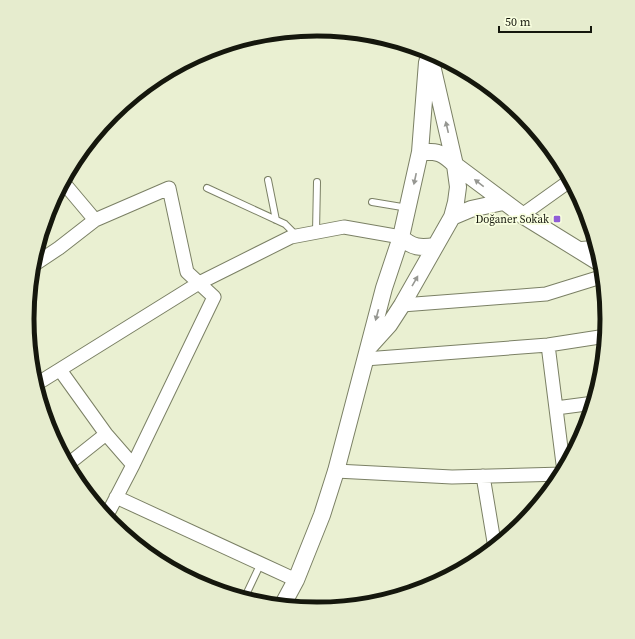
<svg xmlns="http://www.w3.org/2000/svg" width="635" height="639" font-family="'Source Serif 4',serif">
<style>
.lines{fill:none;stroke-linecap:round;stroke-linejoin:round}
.stream{stroke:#cfbaf8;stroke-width:3.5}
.service-casing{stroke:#7b8065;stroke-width:8}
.minor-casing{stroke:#7b8065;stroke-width:15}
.tertiary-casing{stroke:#7b8065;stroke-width:18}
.service{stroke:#fff;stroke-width:6}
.minor{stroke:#fff;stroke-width:13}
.tertiary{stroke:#fff;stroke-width:16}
.oneway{fill:#969792}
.poi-dot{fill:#905ed7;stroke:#f8fedf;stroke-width:1.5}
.labels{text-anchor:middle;stroke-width:3.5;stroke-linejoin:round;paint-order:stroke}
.poi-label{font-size:11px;fill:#15170d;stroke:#f8fedf;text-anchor:end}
.rim{fill:none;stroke:#15170d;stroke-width:5}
</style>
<rect width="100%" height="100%" fill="#eaf0d2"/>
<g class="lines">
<!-- stream -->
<path class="stream" d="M 307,30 L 392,40"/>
<defs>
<path id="service" d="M 268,180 L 276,220
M 207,188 L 285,224 L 297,236
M 372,202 L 408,208
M 316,232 L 317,182
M 244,599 L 261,563"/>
<path id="minor" d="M 63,182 L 95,220
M 522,215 L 571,180
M 576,249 L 598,247
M 32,266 L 59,248 L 95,220 L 169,188 L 187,272 L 214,297 L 133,465 L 106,517
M 402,305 L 546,294 L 604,276
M 548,345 L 564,472
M 365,359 L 548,345 L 606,336
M 60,370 L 106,434 L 133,465
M 35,385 L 199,283 L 291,237 L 344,227 L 401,237
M 556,408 L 594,403
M 67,465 L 106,434
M 336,471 L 452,477 L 563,474
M 483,476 L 495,548
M 116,497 L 296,580"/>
<path id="tertiary" d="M 420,152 L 427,62
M 452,217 L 471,209 L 503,202
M 401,237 C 412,248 421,248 435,246
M 370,346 L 389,325 L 402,305 L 452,217 L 456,202 L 458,187 L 455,165 L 429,52
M 282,606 L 296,580 L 322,515 L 336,471 L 384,288 L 401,237 L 420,152 C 438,151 443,153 455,165 L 522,215 L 603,265"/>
</defs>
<!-- service casing -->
<use href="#service" class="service-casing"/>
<!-- minor casing -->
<use href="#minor" class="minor-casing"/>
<!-- tertiary casing -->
<use href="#tertiary" class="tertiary-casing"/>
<!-- service -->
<use href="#service" class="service"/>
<!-- minor -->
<use href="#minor" class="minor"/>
<!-- tertiary -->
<use href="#tertiary" class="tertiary"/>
</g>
<!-- one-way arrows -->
<defs><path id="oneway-solid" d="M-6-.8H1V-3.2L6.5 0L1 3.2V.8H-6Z"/></defs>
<g class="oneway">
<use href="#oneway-solid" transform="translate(447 127) rotate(-103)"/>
<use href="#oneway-solid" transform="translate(415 179) rotate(102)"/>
<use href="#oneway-solid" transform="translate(479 183) rotate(-142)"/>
<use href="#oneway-solid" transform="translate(415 281) rotate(-60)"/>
<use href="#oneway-solid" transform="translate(377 315) rotate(105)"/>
</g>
<!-- markers -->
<rect class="poi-dot" x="553" y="215" width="8" height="8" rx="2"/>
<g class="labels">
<!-- poi labels -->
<g class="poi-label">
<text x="549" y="223">Doğaner Sokak</text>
</g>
</g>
<!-- crop -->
<path d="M0 0H635V639H0ZM34 319a283 283 0 1 1 566 0a283 283 0 1 1-566 0Z" fill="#e6ecce" fill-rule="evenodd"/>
<path class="rim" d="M34 319a283 283 0 1 1 566 0a283 283 0 1 1-566 0Z"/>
<!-- scale -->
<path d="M499 26v6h92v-6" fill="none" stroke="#15170d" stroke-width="2"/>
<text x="505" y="26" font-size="12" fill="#15170d" stroke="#f8fedf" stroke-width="3" paint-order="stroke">50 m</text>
</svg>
